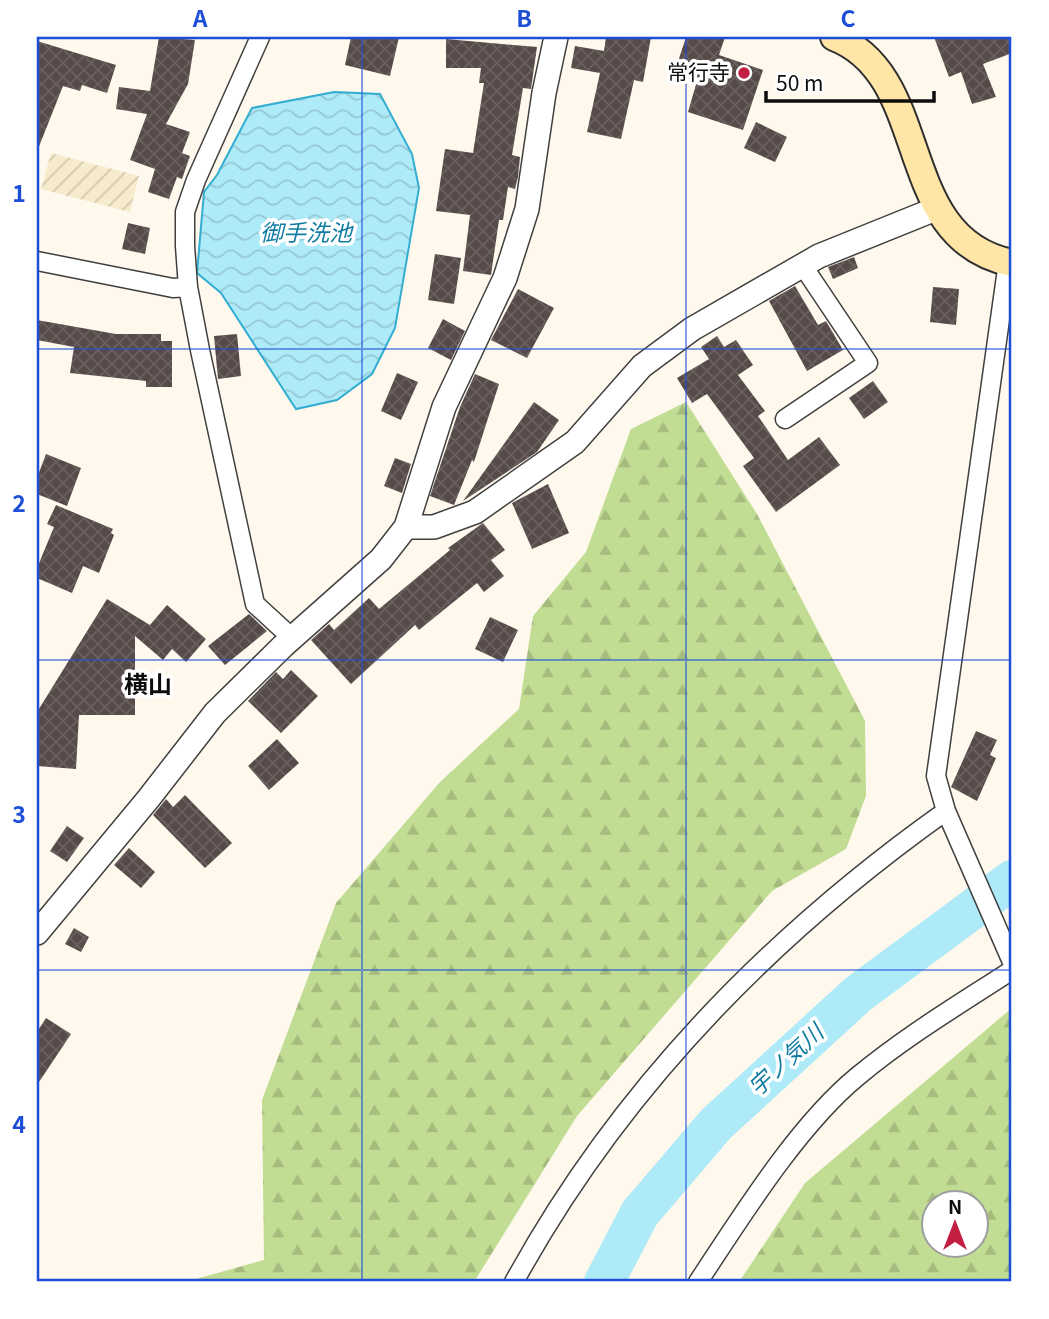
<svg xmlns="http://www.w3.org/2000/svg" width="1049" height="1319" font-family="Georgia,'Noto Sans JP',serif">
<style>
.farmland{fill:url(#farmland-furrows)}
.forest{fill:url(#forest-firs);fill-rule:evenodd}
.water{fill:url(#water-waves);stroke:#33aed2;stroke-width:2}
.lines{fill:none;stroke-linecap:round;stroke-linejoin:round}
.river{stroke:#afeaf8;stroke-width:40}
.building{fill:url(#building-cross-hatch)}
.minor-casing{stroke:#404040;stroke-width:21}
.tertiary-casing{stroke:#404040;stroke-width:26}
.secondary-casing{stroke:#2f2f2f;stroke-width:30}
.minor{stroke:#fff;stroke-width:18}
.tertiary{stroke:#fff;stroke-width:23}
.secondary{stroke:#ffe6a7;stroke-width:26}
.grid{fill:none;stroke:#1d4ed8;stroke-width:2;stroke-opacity:0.55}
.poi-dot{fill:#c21f43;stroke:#fff;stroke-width:2.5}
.labels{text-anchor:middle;stroke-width:7;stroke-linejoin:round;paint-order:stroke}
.poi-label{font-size:21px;fill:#0d0d0d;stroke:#fff;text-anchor:end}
.water-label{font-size:23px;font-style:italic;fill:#117da3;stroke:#fff}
.quarter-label{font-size:24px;font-weight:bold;fill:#0d0d0d;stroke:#fff}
.neatline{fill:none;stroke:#1d4ed8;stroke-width:2.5}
.grid-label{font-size:23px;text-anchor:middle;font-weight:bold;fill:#1d4ed8}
</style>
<defs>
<pattern id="farmland-furrows" width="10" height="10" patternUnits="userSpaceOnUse" patternTransform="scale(1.75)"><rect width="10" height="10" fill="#f6ebcc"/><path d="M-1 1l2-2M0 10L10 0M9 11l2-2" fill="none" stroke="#d2c8ae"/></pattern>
<pattern id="forest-firs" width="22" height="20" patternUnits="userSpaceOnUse" patternTransform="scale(1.75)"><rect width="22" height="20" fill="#c1dc93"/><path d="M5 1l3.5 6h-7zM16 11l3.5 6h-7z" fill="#a5bc7e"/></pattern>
<pattern id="water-waves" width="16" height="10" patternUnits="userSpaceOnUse" patternTransform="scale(1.75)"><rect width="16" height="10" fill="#afeaf8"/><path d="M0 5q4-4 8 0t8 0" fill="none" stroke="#95c8d3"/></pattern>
<pattern id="building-cross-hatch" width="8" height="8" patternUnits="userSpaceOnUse" patternTransform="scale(1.75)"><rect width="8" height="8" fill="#564b49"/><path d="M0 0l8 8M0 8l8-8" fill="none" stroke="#69605f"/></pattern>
</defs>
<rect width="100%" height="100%" fill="#fff8ec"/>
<!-- farmland -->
<path class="farmland" d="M 51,153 L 139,176 L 130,212 L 41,189 Z"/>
<!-- forest -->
<path class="forest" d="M 686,402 L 757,514 L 865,721 L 866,796 L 846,849 L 772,891 L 577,1116 L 474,1282 L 185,1282 L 264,1260 L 262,1100 L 336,903 L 440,782 L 519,709 L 533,616 L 586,552 L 631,429 Z
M 1012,1008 L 1012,1282 L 739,1282 L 805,1183 ZM 934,1204 L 976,1204 L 976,1246 L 934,1246 Z"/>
<!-- water -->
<path class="water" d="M 334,92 L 380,94 L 412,154 L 419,188 L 395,328 L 372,374 L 337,400 L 296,409 L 221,293 L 197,273 L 204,192 L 217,175 L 252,108 Z"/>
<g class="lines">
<!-- river -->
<path class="river" d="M 604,1282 L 640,1213 L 716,1124 L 858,994 L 1012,880"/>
</g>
<!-- building -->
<path class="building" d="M 159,37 L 195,40 L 188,84 L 166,124 L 190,132 L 182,153 L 190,156 L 182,179 L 177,177 L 169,199 L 148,192 L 155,169 L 130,160 L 147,114 L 116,109 L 119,87 L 150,91 Z
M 351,37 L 399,37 L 390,76 L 345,65 Z
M 606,37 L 651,37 L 643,82 L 634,80 L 621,139 L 587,132 L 600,73 L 571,68 L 575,46 L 604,51 Z
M 686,37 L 725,37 L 719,55 L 763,70 L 743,130 L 688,112 L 697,81 L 674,74 Z
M 934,37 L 1012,37 L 1012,53 L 983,64 L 996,97 L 972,104 L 961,72 L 949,77 Z
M 446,39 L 537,47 L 531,89 L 523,88 L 512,155 L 520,157 L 518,177 L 515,189 L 508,187 L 503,220 L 499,220 L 491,275 L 463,271 L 470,215 L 436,211 L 445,149 L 473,153 L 484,83 L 479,83 L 481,68 L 446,68 Z
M 37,41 L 116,65 L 107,93 L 82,85 L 80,91 L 63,86 L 38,149 Z
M 756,122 L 787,137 L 775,162 L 744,148 Z
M 128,223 L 150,228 L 145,254 L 122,249 Z
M 435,254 L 461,258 L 454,304 L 428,300 Z
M 854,257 L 858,268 L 833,279 L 828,267 Z
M 795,286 L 818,325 L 826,321 L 843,350 L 807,371 L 769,301 Z
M 933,287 L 959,289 L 956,325 L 930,322 Z
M 518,289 L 554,308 L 527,358 L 491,340 Z
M 443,319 L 465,331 L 451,360 L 428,348 Z
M 37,320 L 116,334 L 161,334 L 161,341 L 172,341 L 172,387 L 146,387 L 146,381 L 70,373 L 74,347 L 37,340 Z
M 237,334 L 241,376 L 218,379 L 214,336 Z
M 717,336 L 724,347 L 736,340 L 753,365 L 738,375 L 765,411 L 758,416 L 788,460 L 819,437 L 840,465 L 776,512 L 743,466 L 754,458 L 707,394 L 692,403 L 677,378 L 709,359 L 701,347 Z
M 397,373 L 418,382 L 401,420 L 381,411 Z
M 475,374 L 499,384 L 474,462 L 472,460 L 454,505 L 430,496 L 460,407 Z
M 873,381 L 888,402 L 864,419 L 849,398 Z
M 534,402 L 559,420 L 537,452 L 463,501 Z
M 46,454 L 81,468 L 67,506 L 37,494 L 37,478 Z
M 395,458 L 411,464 L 402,493 L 384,486 Z
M 548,484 L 569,533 L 532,549 L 512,503 Z
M 56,505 L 113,529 L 111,533 L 114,535 L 99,573 L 83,566 L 72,593 L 37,578 L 37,568 L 54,527 L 47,524 Z
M 483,523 L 505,550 L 491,560 L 504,576 L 484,592 L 477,583 L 419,630 L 415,625 L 351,684 L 311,640 L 329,624 L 334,630 L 369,598 L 379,609 L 450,550 L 448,548 Z
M 107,599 L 150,625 L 167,605 L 206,639 L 186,662 L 172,649 L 163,660 L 135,636 L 135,715 L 79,715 L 76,769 L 37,766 L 37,712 Z
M 249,614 L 267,631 L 225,665 L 208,646 Z
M 490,617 L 518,630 L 503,662 L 475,649 Z
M 291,670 L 318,696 L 281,733 L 248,701 L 276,672 L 283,679 Z
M 976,731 L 997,740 L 990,755 L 996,758 L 977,801 L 951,787 Z
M 277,739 L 299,763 L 269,790 L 248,766 Z
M 185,795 L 232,843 L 205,868 L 153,815 L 166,799 L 173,807 Z
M 67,826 L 84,838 L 67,862 L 50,851 Z
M 129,848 L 155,872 L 141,888 L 114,865 Z
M 74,928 L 89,937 L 81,952 L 65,944 Z
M 46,1018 L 71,1034 L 37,1085 L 37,1032 Z"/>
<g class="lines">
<defs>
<path id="minor" d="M 260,37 L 196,180 L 185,212 L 185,246 L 188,287 L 200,350 L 255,604 L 292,638
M 37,261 L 173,288 L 188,287
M 1008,262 L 936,776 L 946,811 L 1012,962
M 785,419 L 868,363 L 803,266
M 514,1282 C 618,1092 770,936 946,811
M 698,1282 C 741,1217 798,1125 858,1076 C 906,1036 960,1004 1012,970"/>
<path id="tertiary" d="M 406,527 L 434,527 L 475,512 L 575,442 L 642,366 L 692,329 L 819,256 L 938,208
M 37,933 L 149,798 L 215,713 L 283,646 L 381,559 L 406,527 L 444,407 L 505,278 L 527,209 L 544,93 L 556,37"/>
<path id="secondary" d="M 834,37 C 935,76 892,239 1012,263"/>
</defs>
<!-- minor casing -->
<use href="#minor" class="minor-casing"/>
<!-- tertiary casing -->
<use href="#tertiary" class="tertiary-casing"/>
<!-- secondary casing -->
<use href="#secondary" class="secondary-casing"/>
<!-- minor -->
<use href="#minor" class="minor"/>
<!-- tertiary -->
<use href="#tertiary" class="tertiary"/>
<!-- secondary -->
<use href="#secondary" class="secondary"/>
</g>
<!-- grid -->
<path class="grid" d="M 362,37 L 362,1282M 686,37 L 686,1282M 37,349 L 1012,349M 37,660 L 1012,660M 37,970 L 1012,970"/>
<!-- markers -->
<circle class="poi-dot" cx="744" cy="73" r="7"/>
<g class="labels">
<!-- poi labels -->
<g class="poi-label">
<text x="730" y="80">常行寺</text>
</g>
<!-- water labels -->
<g class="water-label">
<text x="306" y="241">御手洗池</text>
<text transform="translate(786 1060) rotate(-43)" y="8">宇ノ気川</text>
</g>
<!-- quarter labels -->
<g class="quarter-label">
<text x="148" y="693">横山</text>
</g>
</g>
<!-- border -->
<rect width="1049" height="1319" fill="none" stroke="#ffffff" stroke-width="77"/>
<!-- north arrow -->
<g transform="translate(955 1224)"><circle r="33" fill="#ffffff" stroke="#9e9e9e" stroke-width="2"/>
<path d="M0-5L12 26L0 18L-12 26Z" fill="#c21f43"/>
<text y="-10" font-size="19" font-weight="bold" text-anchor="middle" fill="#0d0d0d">N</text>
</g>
<!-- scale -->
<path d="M766 91v10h168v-10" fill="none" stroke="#0d0d0d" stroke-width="3.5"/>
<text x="776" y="91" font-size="21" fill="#0d0d0d" stroke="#ffffff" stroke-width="5" paint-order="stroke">50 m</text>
<rect x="38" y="38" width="972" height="1242" class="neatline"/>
<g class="grid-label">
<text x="200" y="27">A</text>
<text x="524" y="27">B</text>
<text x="848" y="27">C</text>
<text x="19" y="202">1</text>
<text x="19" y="512">2</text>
<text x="19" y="823">3</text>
<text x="19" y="1133">4</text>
</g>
</svg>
